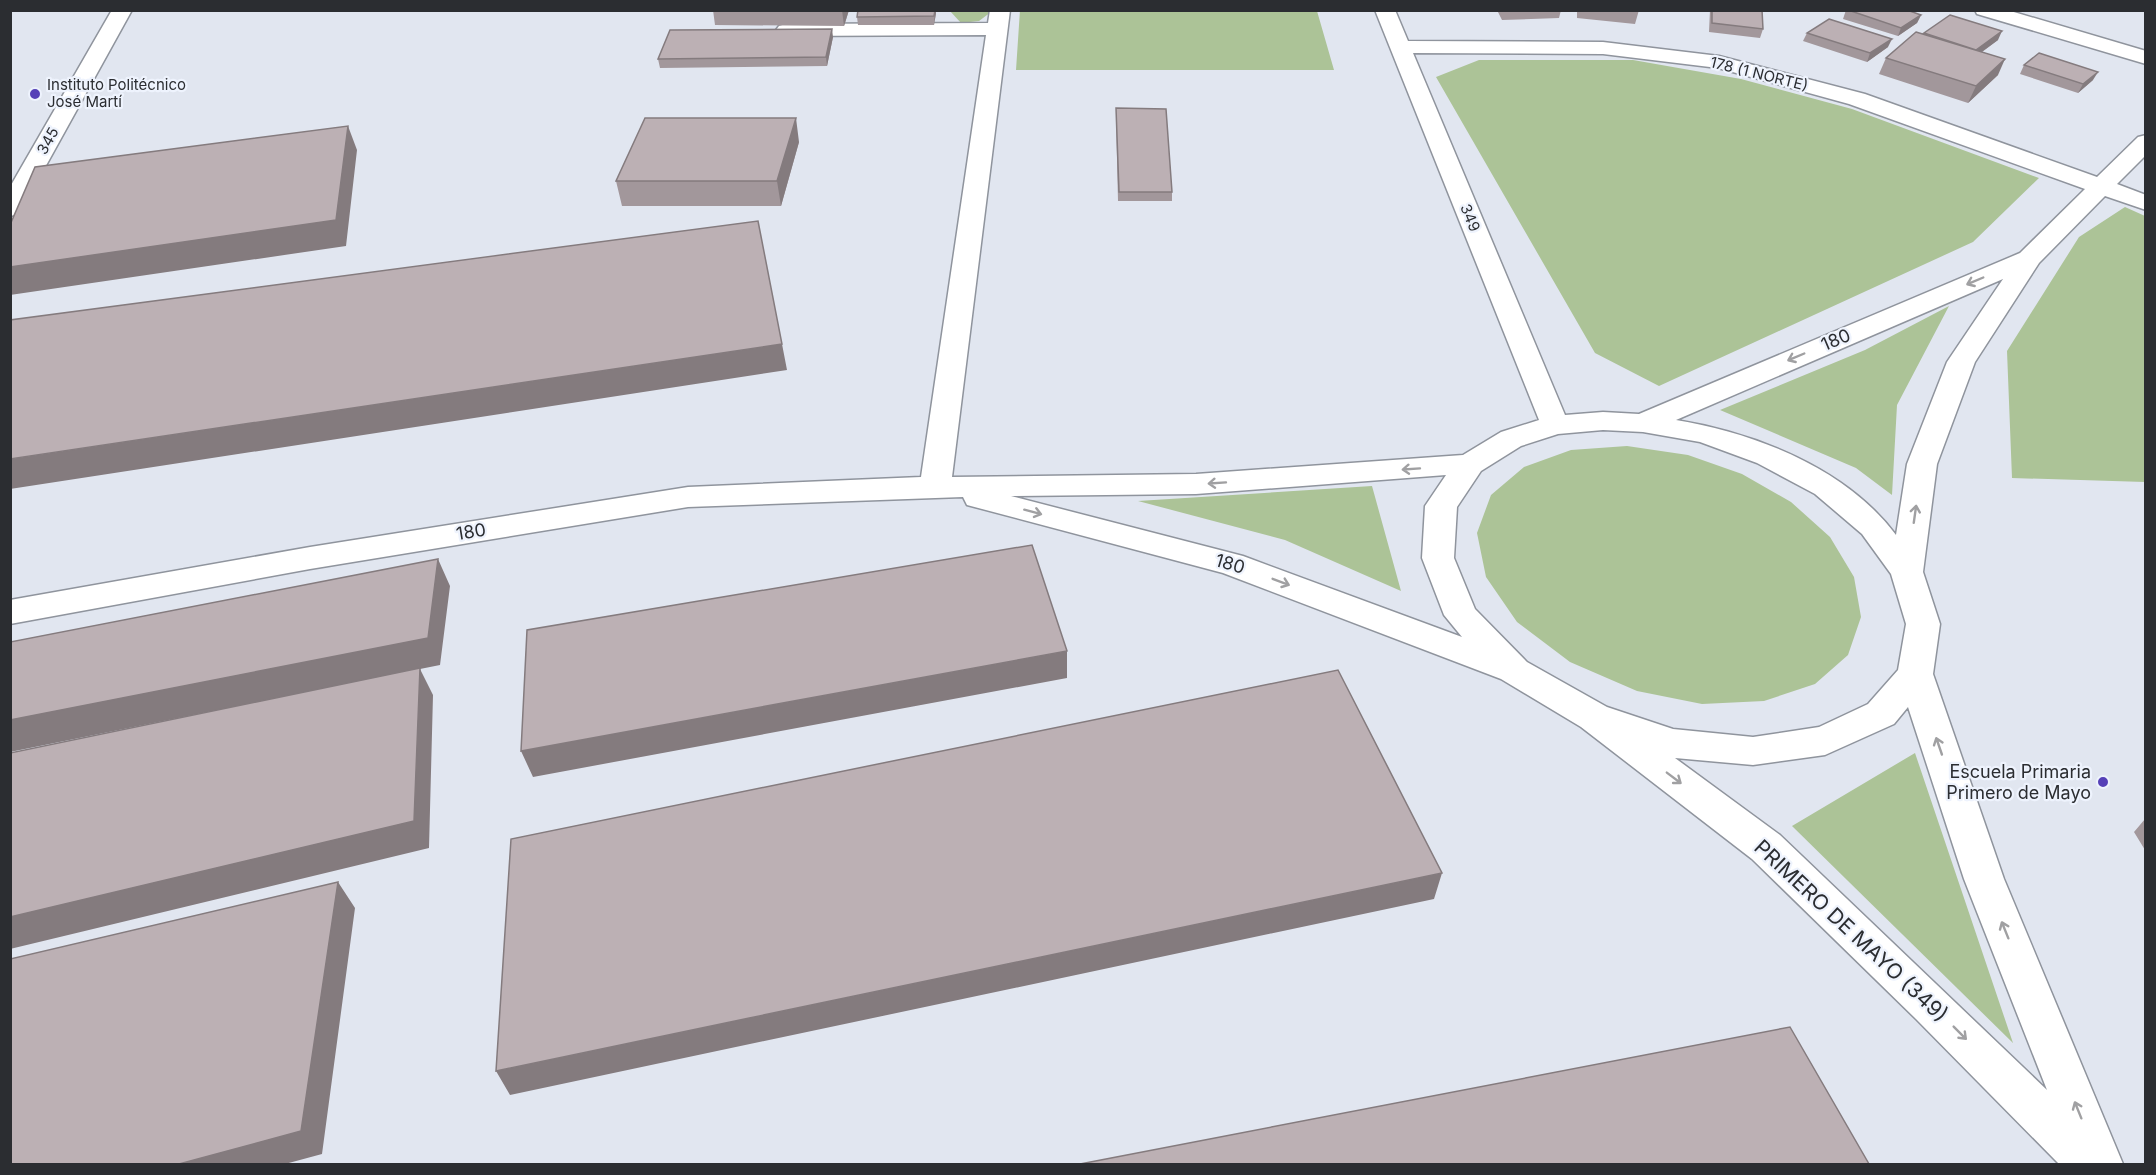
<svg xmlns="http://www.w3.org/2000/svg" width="2156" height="1175" font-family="Inter,sans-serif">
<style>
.green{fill:#acc397}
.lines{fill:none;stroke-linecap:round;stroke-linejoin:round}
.minor-casing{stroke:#8f949d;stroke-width:3}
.minor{fill:#fff;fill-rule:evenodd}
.wall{fill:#a2979b}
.shaded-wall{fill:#847b7e}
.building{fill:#bcb0b4;stroke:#847b7e;stroke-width:1.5}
.oneway{stroke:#a0a0a2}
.poi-dot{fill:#5540b7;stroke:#eef3fd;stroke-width:2}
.labels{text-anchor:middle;stroke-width:4.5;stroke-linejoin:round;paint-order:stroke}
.far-street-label{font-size:15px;fill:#2b2d31;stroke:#eef3fd}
.far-poi-label{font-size:15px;fill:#2b2d31;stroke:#eef3fd;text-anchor:start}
.street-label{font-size:18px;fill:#2b2d31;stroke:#eef3fd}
.poi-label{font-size:18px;fill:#2b2d31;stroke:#eef3fd;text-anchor:end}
.near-street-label{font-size:21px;fill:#2b2d31;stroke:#eef3fd}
</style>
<rect width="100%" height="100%" fill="#e1e6f0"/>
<!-- green -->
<path class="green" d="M 984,10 L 991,12 L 979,21 L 961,23 L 950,11 Z
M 1020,10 L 1317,11 L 1334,70 L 1016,70 Z
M 1479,60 L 1633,60 L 1741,79 L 1852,109 L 2039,178 L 1973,242 L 1659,386 L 1595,353 L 1436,77 Z
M 2125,207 L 2145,216 L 2145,482 L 2012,478 L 2007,351 L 2079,237 Z
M 1949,306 L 1897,405 L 1892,495 L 1856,468 L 1720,410 L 1865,350 Z
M 1627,446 L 1688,455 L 1742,474 L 1791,502 L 1830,537 L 1854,577 L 1861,617 L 1848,655 L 1815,684 L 1764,701 L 1702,704 L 1637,691 L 1570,662 L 1517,622 L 1486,577 L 1477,533 L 1491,495 L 1524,467 L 1571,450 Z
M 1372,486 L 1401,591 L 1285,540 L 1138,501 Z
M 1915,753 L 2013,1043 L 1792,826 Z"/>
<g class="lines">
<defs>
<path id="minor" d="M 112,10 L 132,10 L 22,209 L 19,214 L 10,216 L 10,187 Z
M 990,10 L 1010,10 L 952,477 L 1196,474 L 1463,455 L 1501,432 L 1539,420 L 1375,10 L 1395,10 L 1408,41 L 1603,42 L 1719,56 L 1865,94 L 2097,177 L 2138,137 L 2146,135 L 2146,155 L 2117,184 L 2146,195 L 2146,210 L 2105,196 L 2039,263 L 1975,362 L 1937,464 L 1923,572 L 1940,624 L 1933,674 L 2004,879 L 2123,1164 L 2059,1164 L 1916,1019 L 1752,859 L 1581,727 L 1501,679 L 1223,573 L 967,505 L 963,497 L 688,507 L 310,569 L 10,624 L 10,600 L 310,547 L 688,487 L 921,477 L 986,35 L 786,36 L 779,34 L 776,30 L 779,26 L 786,24 L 988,23 ZM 1413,53 L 1603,54 L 1718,68 L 1849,104 L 2085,189 L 2020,253 L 1639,414 L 1603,412 L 1565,415 ZM 2003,279 L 1947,362 L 1907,464 L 1896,535 C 1846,468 1755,433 1676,420 ZM 1603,430 L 1643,432 L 1700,442 L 1757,463 L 1815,494 L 1862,534 L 1891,574 L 1906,624 L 1898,670 L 1868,704 L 1819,727 L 1753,737 L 1673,729 L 1607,707 L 1527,662 L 1475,609 L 1454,558 L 1457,507 L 1481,471 L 1521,446 L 1558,434 ZM 1446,475 L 1425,506 L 1422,558 L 1444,615 L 1462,637 L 1243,556 L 1011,496 L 1196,494 ZM 1908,707 L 1964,879 L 2047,1090 L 1780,835 L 1675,758 L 1753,765 L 1825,755 L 1894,724 Z
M 1975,10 L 2007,10 L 2146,51 L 2146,64 L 1977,14 Z"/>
</defs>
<!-- minor casing -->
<use href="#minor" class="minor-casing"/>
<!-- minor -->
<use href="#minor" class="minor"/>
</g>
<!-- wall -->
<path class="wall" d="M 713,10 L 849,10 L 844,26 L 715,25 Z
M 1497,10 L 1561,10 L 1559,18 L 1502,20 Z
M 1577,10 L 1639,10 L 1635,24 L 1577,18 Z
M 1710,10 L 1762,10 L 1763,29 L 1760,38 L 1709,32 Z
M 1846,10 L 1907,10 L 1921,15 L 1917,23 L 1898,36 L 1843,19 Z
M 936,13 L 934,25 L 858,25 L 857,17 Z
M 1807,33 L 1888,47 L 1867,62 L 1803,41 Z
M 1924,33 L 1998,40 L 1982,52 L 1998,75 L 1968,103 L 1879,74 L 1886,58 Z
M 833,37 L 827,66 L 660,68 L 658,59 Z
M 2024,65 L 2093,80 L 2078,93 L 2020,74 Z
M 1116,117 L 1172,192 L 1172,201 L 1118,201 Z
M 799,142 L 781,206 L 622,206 L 616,181 Z
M 2145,819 L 2145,850 L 2134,832 Z"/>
<!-- shaded-wall -->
<path class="shaded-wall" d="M 842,10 L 849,10 L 844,26 Z
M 935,10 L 936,10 L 936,13 L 934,25 Z
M 1921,15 L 1917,23 L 1898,36 L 1901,28 Z
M 832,29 L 833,37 L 827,66 L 826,57 Z
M 2002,31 L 1998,40 L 1972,59 L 1976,50 Z
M 1892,39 L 1888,47 L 1867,62 L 1870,53 Z
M 2005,59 L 1998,75 L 1968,103 L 1976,86 Z
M 2098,72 L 2093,80 L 2078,93 L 2083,84 Z
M 796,118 L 799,142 L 781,206 L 777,181 Z
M 348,126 L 357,150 L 346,246 L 10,295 L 10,267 Z
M 782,344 L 787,370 L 10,489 L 10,459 Z
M 438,559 L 450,586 L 440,665 L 420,669 L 433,695 L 429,848 L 10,949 L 10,917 L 420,669 L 10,752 L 10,720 Z
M 1067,651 L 1067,678 L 533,777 L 521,751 Z
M 1442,873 L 1434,899 L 510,1095 L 496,1071 Z
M 338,882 L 355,908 L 322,1154 L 285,1164 L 179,1164 Z"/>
<!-- building -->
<path class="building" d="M 858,10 L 935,10 L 934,16 L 857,17 Z
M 1712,10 L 1762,10 L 1763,29 L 1712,23 Z
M 1848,10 L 1907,10 L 1921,15 L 1901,28 Z
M 1950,15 L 2002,31 L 1976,50 L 1924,33 Z
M 1829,19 L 1892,39 L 1870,53 L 1807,33 Z
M 832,29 L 826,57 L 658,59 L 670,30 Z
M 1916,32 L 2005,59 L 1976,86 L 1886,58 Z
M 2039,53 L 2098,72 L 2083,84 L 2024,65 Z
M 1116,108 L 1166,109 L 1172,192 L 1119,192 Z
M 645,118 L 796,118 L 777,181 L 616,181 Z
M 348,126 L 336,220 L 10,267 L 10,225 L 35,167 Z
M 758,221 L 782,344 L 10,459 L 10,320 Z
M 1032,545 L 1067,651 L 521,751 L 527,630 Z
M 438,559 L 428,638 L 10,720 L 10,642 Z
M 420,668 L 414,821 L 10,917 L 10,753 Z
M 1338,670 L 1442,873 L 496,1071 L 511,839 Z
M 338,882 L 301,1131 L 179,1164 L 10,1164 L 10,959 Z
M 1790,1027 L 1869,1164 L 1080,1164 Z"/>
<!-- one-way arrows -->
<defs><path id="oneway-shaft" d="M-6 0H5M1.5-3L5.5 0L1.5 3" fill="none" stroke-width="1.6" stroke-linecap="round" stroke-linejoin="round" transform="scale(1.5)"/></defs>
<g class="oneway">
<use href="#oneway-shaft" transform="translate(1975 281) rotate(157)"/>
<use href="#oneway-shaft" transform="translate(1796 357) rotate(157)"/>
<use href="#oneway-shaft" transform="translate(1411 469) rotate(176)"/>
<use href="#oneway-shaft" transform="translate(1217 483) rotate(176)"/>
<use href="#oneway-shaft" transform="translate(1033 512) rotate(15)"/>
<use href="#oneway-shaft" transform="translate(1915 514) rotate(-82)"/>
<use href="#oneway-shaft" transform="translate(1281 582) rotate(21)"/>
<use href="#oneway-shaft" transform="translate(1939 746) rotate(-109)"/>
<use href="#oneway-shaft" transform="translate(1674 778) rotate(37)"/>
<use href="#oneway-shaft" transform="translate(2005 930) rotate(-112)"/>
<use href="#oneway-shaft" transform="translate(1960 1033) rotate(45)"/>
<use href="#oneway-shaft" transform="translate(2078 1110) rotate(-112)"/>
</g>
<!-- markers -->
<g class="poi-dot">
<circle cx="35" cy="94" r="6"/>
<circle cx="2103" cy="782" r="6"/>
</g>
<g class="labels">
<!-- far-street labels -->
<g class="far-street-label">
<text transform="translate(1759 74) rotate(14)" y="5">178 (1 NORTE)</text>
<text transform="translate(48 141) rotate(-61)" y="5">345</text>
<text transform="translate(1470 218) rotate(68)" y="5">349</text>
</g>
<!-- far-poi labels -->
<g class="far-poi-label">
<text x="47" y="90">Instituto Politécnico<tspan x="47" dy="17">José Martí</tspan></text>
</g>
<!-- street labels -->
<g class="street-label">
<text transform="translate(1836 340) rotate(-23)" y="6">180</text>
<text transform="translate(471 532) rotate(-9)" y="6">180</text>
<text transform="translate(1230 564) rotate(17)" y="6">180</text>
</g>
<!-- poi labels -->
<g class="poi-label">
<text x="2091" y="778">Escuela Primaria<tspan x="2091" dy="21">Primero de Mayo</tspan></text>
</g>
<!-- near-street labels -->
<g class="near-street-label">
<text transform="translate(1851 931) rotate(43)" y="7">PRIMERO DE MAYO (349)</text>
</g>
</g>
<!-- border -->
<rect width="2156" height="1175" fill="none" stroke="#2b2d31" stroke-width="24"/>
</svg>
